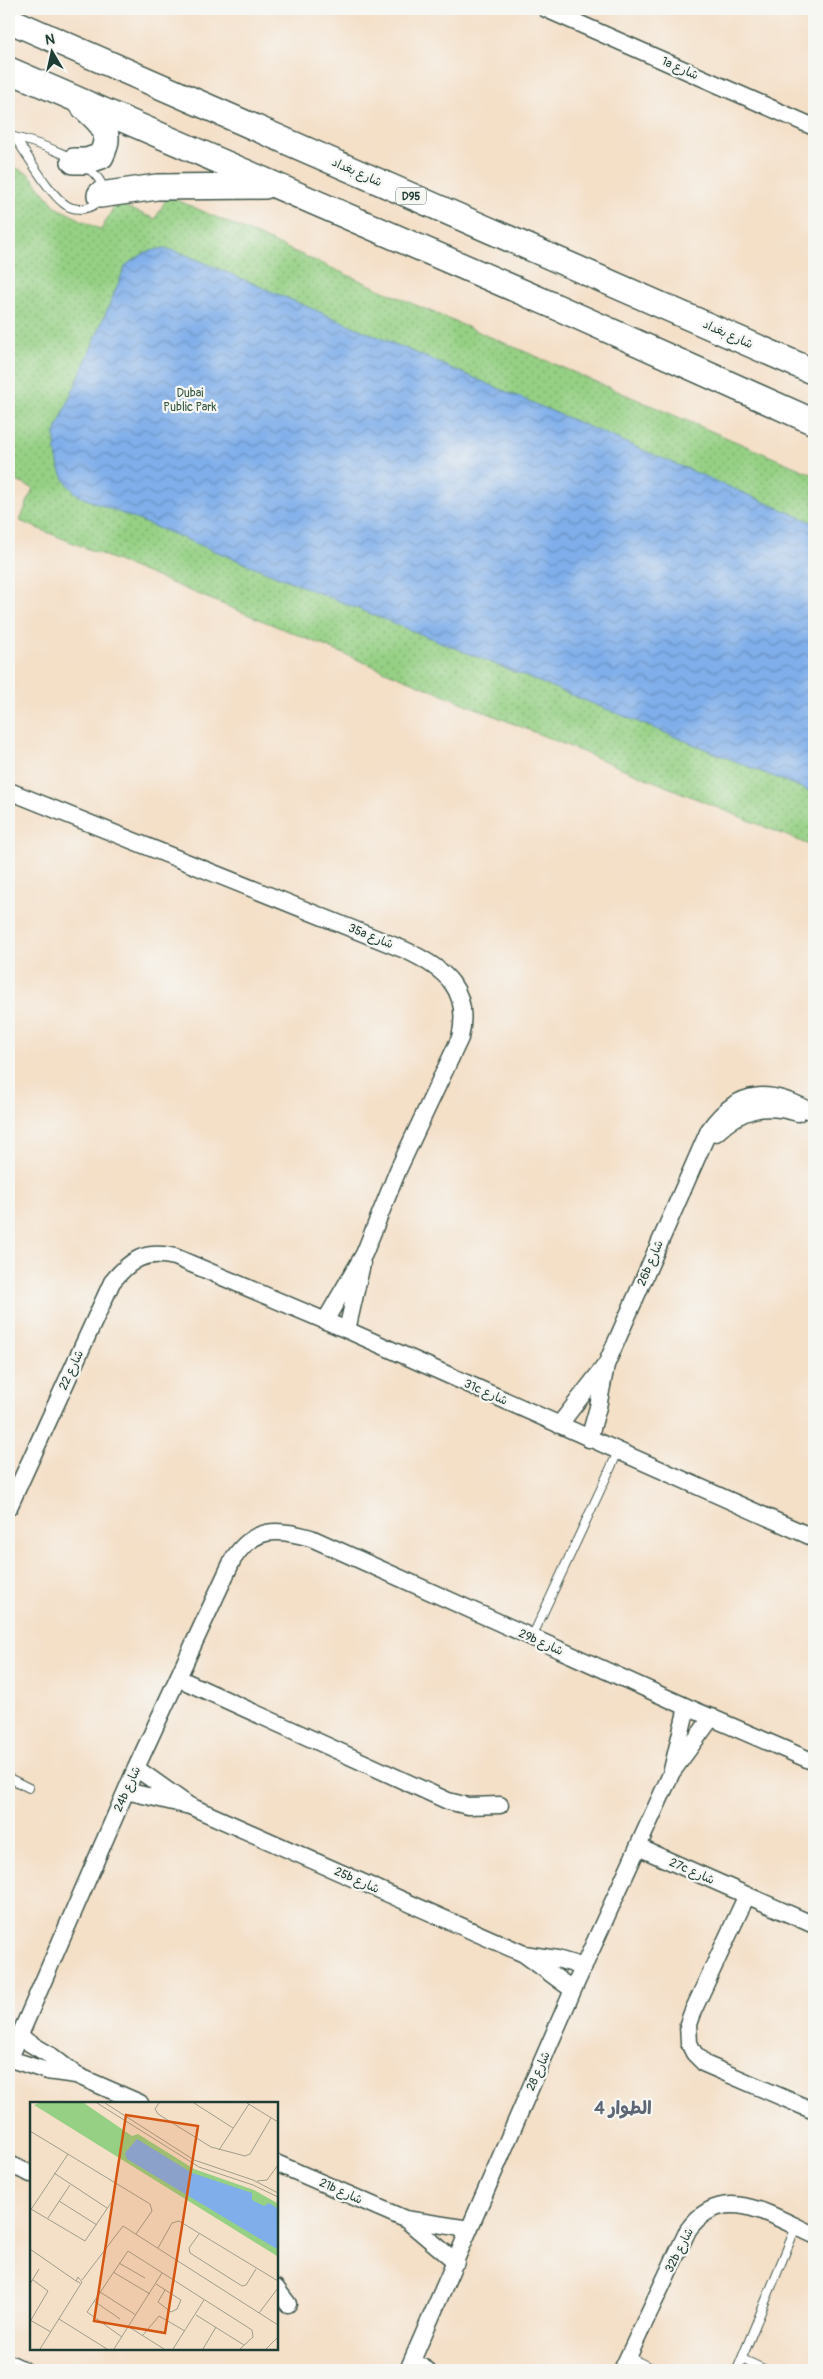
<svg xmlns="http://www.w3.org/2000/svg" width="823" height="2379" font-family="Pangolin,'Playpen Sans Arabic',sans-serif">
<style>
.park{fill:url(#park-dots);stroke:#5a865c}
.water{fill:url(#water-waves);stroke:#4f768f}
.lines{fill:none;stroke-linecap:round;stroke-linejoin:round}
.service-casing{stroke:#3f554a;stroke-width:10}
.minor-casing{stroke:#3f554a;stroke-width:19}
.primary-casing{stroke:#3f554a;stroke-width:28}
.service{stroke:#fff;stroke-width:8}
.minor{stroke:#fff;stroke-width:16}
.primary{stroke:#fff;stroke-width:25}
.labels{text-anchor:middle;stroke-width:4.5;stroke-linejoin:round;paint-order:stroke}
.shield{fill:#f6f6f2;stroke:#60746d;stroke-width:1}
.shield-label{font-size:11px;font-weight:bold;fill:#1f3d34}
.street-label{font-size:12px;fill:#1f3d34;stroke:#f6f6f2}
.park-label{font-size:12px;fill:#375a44;stroke:#f6f6f2}
.district-label{font-size:18px;font-weight:bold;fill:#5e6775;stroke:#f6f6f2}
.inset-road{fill:none;stroke:#9f9e8c;stroke-width:1}
.view{fill:#d45610;fill-opacity:0.15;stroke:#d45610;stroke-width:2.5}
.inset-edge{fill:none;stroke:#1f3d34;stroke-width:2.5}
</style>
<defs>
<pattern id="park-dots" width="8" height="8" patternUnits="userSpaceOnUse" patternTransform="scale(1.25)"><rect width="8" height="8" fill="#95d084"/><path d="M2 2h.1M6 6h.1" fill="none" stroke="#79aa6d" stroke-width="1.8" stroke-linecap="round"/></pattern>
<pattern id="water-waves" width="16" height="10" patternUnits="userSpaceOnUse" patternTransform="scale(1.25)"><rect width="16" height="10" fill="#7faeea"/><path d="M0 5q4-4 8 0t8 0" fill="none" stroke="#678fbe"/></pattern>
</defs>
<rect width="100%" height="100%" fill="#f6f6f2"/>
<filter id="ink" filterUnits="userSpaceOnUse"><feTurbulence type="fractalNoise" baseFrequency=".02" numOctaves="2"/><feDisplacementMap in="SourceGraphic" scale="10" xChannelSelector="R" yChannelSelector="G"/><feConvolveMatrix kernelMatrix="1 2 1 2 8 2 1 2 1" color-interpolation-filters="sRGB"/></filter>
<filter id="wash" filterUnits="userSpaceOnUse"><feTurbulence type="fractalNoise" baseFrequency=".0096" numOctaves="4" result="noise"/><feDisplacementMap in="SourceGraphic" scale="20" xChannelSelector="R" yChannelSelector="G"/><feGaussianBlur stdDeviation="1.12" result="paint"/><feColorMatrix in="noise" values="0 0 0 0 0 0 0 0 0 0 0 0 0 0 0 0 0 1.4 0 .05"/><feComposite in="paint" operator="in"/></filter>
<g filter="url(#wash)">
<rect width="100%" height="100%" fill="#f4dfc7"/>
<!-- park -->
<path class="park" d="M 9,165 L 29,174 L 56,207 L 101,230 L 116,203 L 155,219 L 168,196 L 418,306 L 814,475 L 814,847 L 20,521 L 33,488 L 9,478 Z"/>
<!-- water -->
<path class="water" d="M 164,248 L 184,254 L 814,523 L 814,793 L 81,497 C 59,481 55,459 55,433 L 126,265 L 146,252 Z"/>
</g>
<g filter="url(#ink)">
<g class="lines">
<defs>
<path id="service" d="M 14,137 C 38,143 90,160 101,183 C 102,192 101,202 92,206 C 84,210 73,210 66,205 C 48,193 29,156 14,137 Z
M 532,1637 L 618,1452
M 9,1778 L 29,1788
M 628,2357 L 656,2370
M 742,2359 L 766,2370
M 737,2370 L 796,2227"/>
<path id="minor" d="M 546,9 L 814,127
M 9,791 L 405,950 C 446,969 471,990 460,1038 L 398,1170 L 364,1254 L 325,1321
M 716,1133 C 742,1108 764,1103 798,1113
M 347,1330 L 362,1264
M 559,1425 L 604,1367
M 589,1439 L 598,1407 L 606,1365 L 709,1130 C 739,1087 771,1089 814,1113
M 9,1507 L 112,1282 C 131,1259 145,1250 175,1257 L 347,1330 L 814,1538
M 178,1678 L 448,1801 L 468,1806 L 500,1805
M 136,1768 L 188,1805
M 672,1772 L 712,1717
M 126,1791 L 190,1806 L 524,1954 L 573,1990
M 638,1847 L 814,1925
M 747,1895 L 692,2013 L 688,2024 L 689,2043 L 694,2053 L 705,2064 L 814,2111
M 524,1954 L 557,1959 L 584,1967
M 19,2037 L 53,2057 L 76,2075 L 140,2103
M 10,2059 L 47,2071 L 76,2075
M 9,2060 L 136,1768 L 233,1559 C 254,1527 277,1528 311,1538 L 687,1707 L 814,1762
M 276,2163 L 405,2219 L 469,2229
M 9,2164 L 31,2174
M 405,2219 L 456,2262
M 276,2288 L 288,2304
M 412,2361 L 427,2370
M 9,2363 L 24,2370
M 408,2370 L 573,1990 L 671,1774 L 687,1707
M 622,2370 L 688,2230 C 723,2181 771,2216 814,2235"/>
<path id="primary" d="M 9,20 L 814,372
M 9,70 L 559,308 L 814,422
M 74,161 L 87,161 L 101,156 C 113,132 103,124 84,107
M 100,195 L 157,187 L 265,186"/>
</defs>
<!-- service casing -->
<use href="#service" class="service-casing"/>
<!-- minor casing -->
<use href="#minor" class="minor-casing"/>
<!-- primary casing -->
<use href="#primary" class="primary-casing"/>
<!-- service -->
<use href="#service" class="service"/>
<!-- minor -->
<use href="#minor" class="minor"/>
<!-- primary -->
<use href="#primary" class="primary"/>
</g>
</g>
<g class="labels">
<!-- shield labels -->
<rect class="shield" x="396" y="187.5" width="30" height="17" rx="4"/>
<g class="shield-label">
<text x="411" y="200">D95</text>
</g>
<!-- street labels -->
<g class="street-label">
<text transform="translate(680 68) rotate(24)" y="4">1a شارع</text>
<text transform="translate(357 172) rotate(24)" y="4">شارع بغداد</text>
<text transform="translate(728 334) rotate(24)" y="4">شارع بغداد</text>
<text transform="translate(371 936) rotate(22)" y="4">35a شارع</text>
<text transform="translate(650 1263) rotate(-67)" y="4">26b شارع</text>
<text transform="translate(71 1370) rotate(-65)" y="4">شارع 22</text>
<text transform="translate(486 1392) rotate(24)" y="4">31c شارع</text>
<text transform="translate(541 1642) rotate(24)" y="4">29b شارع</text>
<text transform="translate(127 1789) rotate(-66)" y="4">24b شارع</text>
<text transform="translate(692 1871) rotate(24)" y="4">27c شارع</text>
<text transform="translate(357 1880) rotate(24)" y="4">25b شارع</text>
<text transform="translate(538 2071) rotate(-66)" y="4">شارع 28</text>
<text transform="translate(341 2191) rotate(24)" y="4">21b شارع</text>
<text transform="translate(679 2250) rotate(-63)" y="4">32b شارع</text>
</g>
<!-- park labels -->
<g class="park-label">
<text x="190" y="397">Dubai<tspan x="190" dy="14">Public Park</tspan></text>
</g>
<!-- district labels -->
<g class="district-label">
<text x="623" y="2114">الطوار 4</text>
</g>
</g>
<!-- overview -->
<g transform="translate(30 2102)">
<rect width="248" height="248" fill="#f4dfc7"/>
<path d="M 9,1 L 54,1 L 102,34 L 108,32 L 164,67 L 224,88 L 247,101 L 247,154 L 4,3 Z" fill="#95d084"/>
<path d="M 107,37 L 162,71 L 222,91 L 222,98 L 234,104 L 239,101 L 247,106 L 247,147 L 97,57 L 95,51 Z" fill="#7faeea"/>
<path class="inset-road" d="M 67,1 L 169,65 L 223,83 L 248,95M 75,1 L 164,58 L 223,78 L 248,91M 129,1 L 125,7 L 128,12 L 181,45 L 215,54 L 220,52 L 241,16M 164,1 L 203,26M 217,1 L 248,20M 0,29 L 120,102 L 122,109 L 106,132M 189,48 L 219,2M 24,71 L 77,106M 227,79 L 237,78 L 248,63M 29,99 L 67,123M 1,107 L 55,139 L 83,98M 0,109 L 38,52M 18,116 L 40,83M 169,132 L 159,146 L 160,151 L 212,184 L 216,183 L 226,167M 128,146 L 142,121 L 149,119 L 248,179M 0,147 L 46,179M 89,161 L 115,176M 83,170 L 120,192M 52,178 L 93,124 L 248,223M 0,182 L 9,167M 126,182 L 151,198 L 147,207 L 141,210M 135,188 L 128,200 L 141,210M 70,190 L 106,213M 64,199 L 90,217M 229,211 L 248,186M 166,213 L 214,243M 29,217 L 77,247M 0,218 L 21,230M 1,218 L 18,189 L 3,178M 99,225 L 134,247M 113,233 L 129,214 L 155,229M 92,235 L 57,210 L 98,149 L 222,228 L 223,235 L 210,247M 10,247 L 52,180 L 48,175 L 46,179 L 50,181M 84,247 L 132,171M 143,247 L 174,198M 173,247 L 186,225M 236,247 L 248,235"/>
<path class="view" d="M 96,13 L 168,24 L 135,231 L 64,219 Z"/>
<rect width="248" height="248" class="inset-edge"/>
</g>
<!-- margin -->
<rect width="823" height="2379" fill="none" stroke="#f6f6f2" stroke-width="30"/>
<!-- north arrow -->
<g transform="translate(52 52) rotate(351)" stroke="#f6f6f2" stroke-width="4" paint-order="stroke">
<path d="M0-4L9 19L0 12L-9 19Z" fill="#1f3d34"/>
<text y="-8" font-size="14" font-weight="bold" text-anchor="middle" fill="#1f3d34">N</text>
</g>
</svg>
